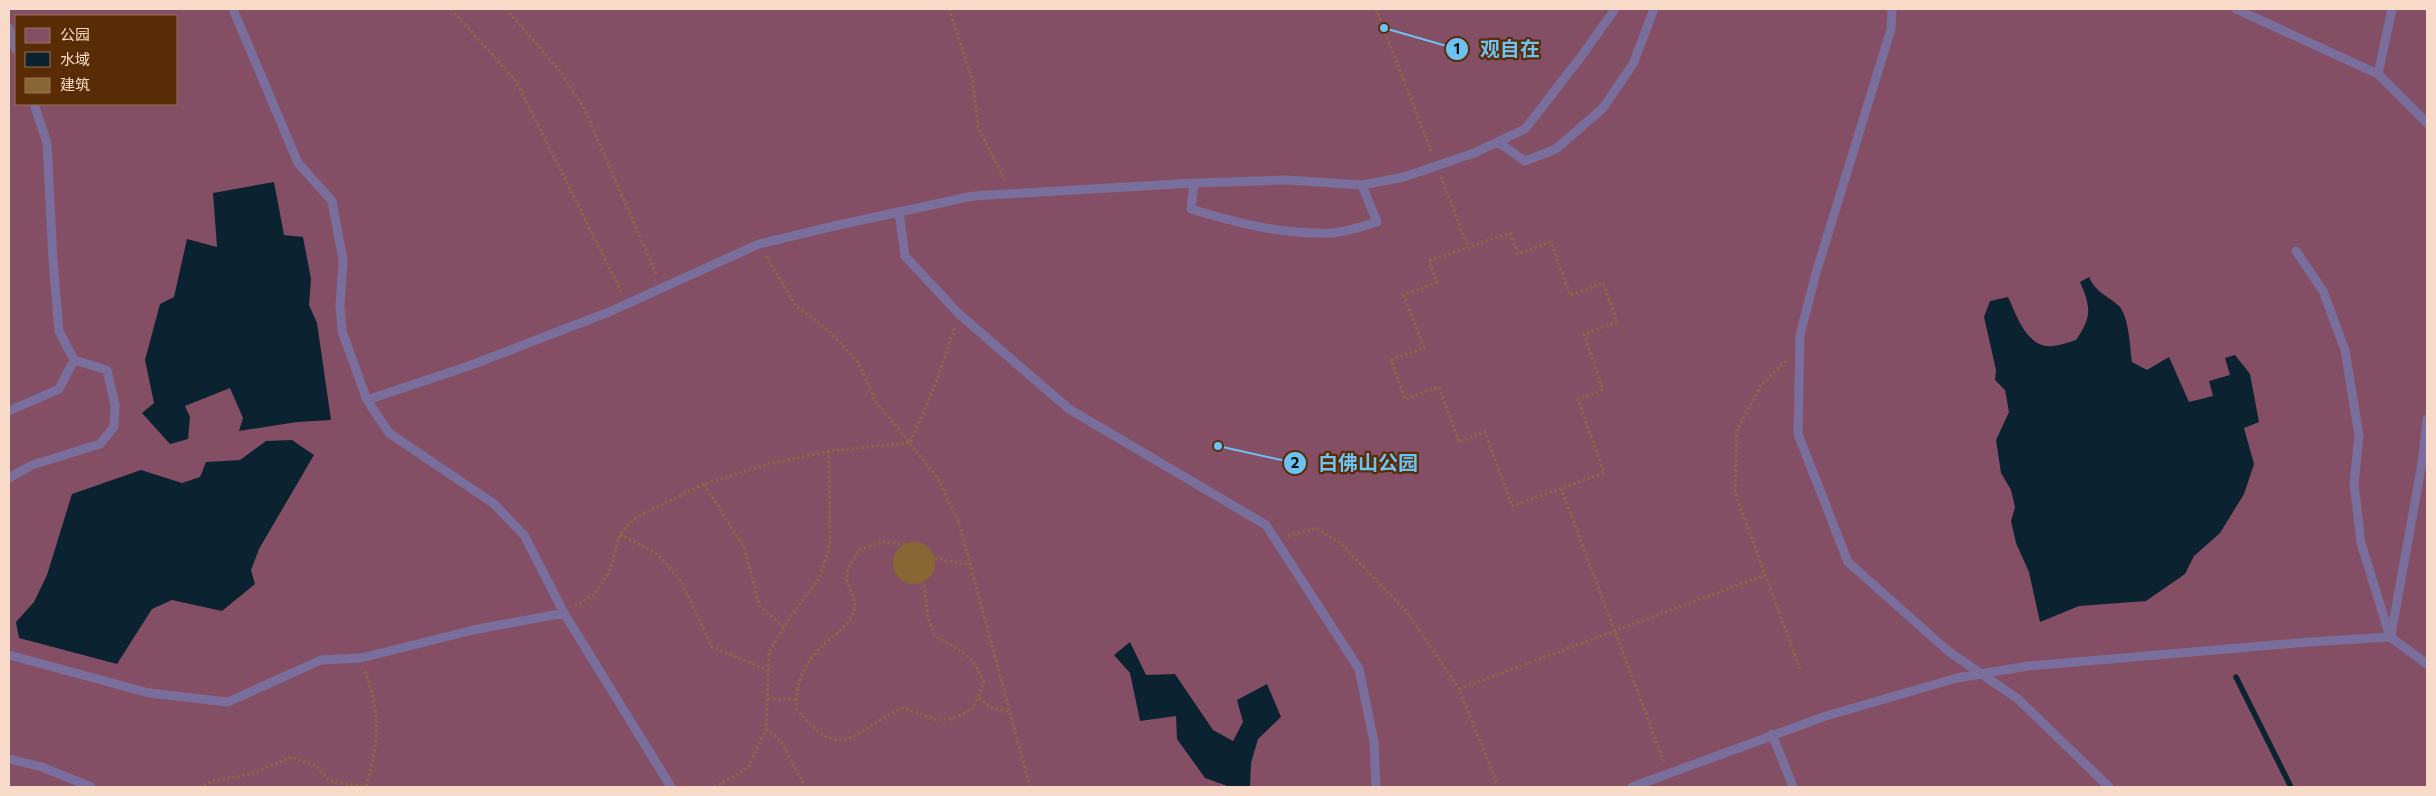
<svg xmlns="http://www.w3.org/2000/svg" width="2436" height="796" font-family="Commissioner,'Noto Sans SC',sans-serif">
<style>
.green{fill:#844f64;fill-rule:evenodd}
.water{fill:#0b2330}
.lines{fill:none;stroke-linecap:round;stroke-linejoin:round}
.stream{stroke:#0b2330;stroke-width:5.5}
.building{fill:#896734}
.path{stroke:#8d6545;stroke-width:3;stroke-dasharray:2.5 2.5;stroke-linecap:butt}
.lane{stroke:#7a6e9c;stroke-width:9}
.leader{fill:none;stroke:#6dc2f3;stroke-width:2}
.callout-dot{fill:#6dc2f3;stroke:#592c05;stroke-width:2}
.mark-label{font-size:15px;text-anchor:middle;font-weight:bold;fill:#111}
.callout-label{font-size:20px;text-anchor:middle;font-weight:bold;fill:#6dc2f3;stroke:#592c05;stroke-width:4.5;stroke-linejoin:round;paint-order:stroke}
</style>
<rect width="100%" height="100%" fill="#592c05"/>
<!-- green -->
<path class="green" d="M 9,9 L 2427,9 L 2427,787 L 9,787 ZM 16,16 L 176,16 L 176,104 L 16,104 Z"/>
<!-- water -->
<path class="water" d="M 274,182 L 284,235 L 303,237 L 311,279 L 309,305 L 317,323 L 331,420 L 297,422 L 239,431 L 243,418 L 230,388 L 185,406 L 190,417 L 188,439 L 170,444 L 142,413 L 154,403 L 145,360 L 160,304 L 174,297 L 187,239 L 217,247 L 213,193 Z
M 2089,277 C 2097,294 2106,294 2119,306 C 2129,316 2130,348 2132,362 L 2147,370 L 2169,357 L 2189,402 L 2213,396 L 2209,381 L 2230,375 L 2225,358 L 2235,355 L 2250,374 L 2259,422 L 2244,428 L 2254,464 L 2244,494 L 2220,533 L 2194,556 L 2185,574 L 2146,601 L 2079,606 L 2040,622 L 2029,572 L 2016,543 L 2011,521 L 2015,507 L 2011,490 L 2001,473 L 1996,440 L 2009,412 L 2005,390 L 1995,380 L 1996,370 L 1984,317 L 1990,301 L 2008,297 C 2017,316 2027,349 2053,346 C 2061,345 2069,342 2076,340 C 2092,317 2091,307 2080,282 Z
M 292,440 L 314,455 L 259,549 L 251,570 L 255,584 L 222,611 L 172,600 L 152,609 L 117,664 L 19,638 L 16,622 L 34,602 L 47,575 L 72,494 L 141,470 L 182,483 L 200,477 L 206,462 L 240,460 L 266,441 Z
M 1130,642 L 1146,675 L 1175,674 L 1213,730 L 1233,741 L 1243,722 L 1237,700 L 1267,684 L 1281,717 L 1258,739 L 1251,763 L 1250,787 L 1230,787 L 1205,778 L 1177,739 L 1176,716 L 1140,721 L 1130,673 L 1114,655 Z"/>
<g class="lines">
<!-- stream -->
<path class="stream" d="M 2236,677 L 2291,787"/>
</g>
<!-- building -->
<path class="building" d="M893 563a21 21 0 1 1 42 0a21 21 0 1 1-42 0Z"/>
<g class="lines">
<!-- path -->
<path class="path" d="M 451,9 L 516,81 L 622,293
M 506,9 L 559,70 L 584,108 L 657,276
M 949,9 L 973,82 L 978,127 L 1005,180
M 1376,9 L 1432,153
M 1441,177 L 1468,247
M 1510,233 L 1518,254 L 1551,242 L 1570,295 L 1603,283 L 1617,322 L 1584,334 L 1603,390 L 1578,399 L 1604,473 L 1512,506 L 1485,432 L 1459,442 L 1439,387 L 1405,399 L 1391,360 L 1424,348 L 1404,295 L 1437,282 L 1429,261 Z
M 766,256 L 796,306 L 829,331 L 858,362 L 875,400 L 939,480 L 959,523 L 1030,787
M 1786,361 L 1761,385 L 1737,430 L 1735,493 L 1800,669
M 704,484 L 744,547 L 760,607 L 784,627
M 1561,488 L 1664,762
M 620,534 L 657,554 L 681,581 L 712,647 L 768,670
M 1288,536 L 1317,528 L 1340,543 L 1407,612 L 1459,689 L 1497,783
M 905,544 L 882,542 L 859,550 C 854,558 846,568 847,578 C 848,591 860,602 852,615 C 848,624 839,632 831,638 C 808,658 796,676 796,708 C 841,766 854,731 902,708 C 940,718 933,729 973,709 L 984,682 C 971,651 960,652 934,635 L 928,618 L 924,583
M 935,558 L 970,565
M 575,606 L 594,595 L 610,570 L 620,534 L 636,517 L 704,484 L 768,464 L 829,451 L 910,443 L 934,388 L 955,327
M 365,671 C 381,715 379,742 366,787
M 1459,689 L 1765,575
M 979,698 L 992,708 L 1010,712
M 768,699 L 796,699
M 766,729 L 781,741 L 805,787
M 199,787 L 213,781 L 250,774 L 292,757 L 316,766 L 330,781 L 366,787
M 714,787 L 748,768 L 766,729 L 769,652 L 791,616 L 820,577 L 830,544 L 829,451"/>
<!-- lane -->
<path class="lane" d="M 233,9 L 298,163 L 332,201 L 343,260 L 340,306 L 342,331 L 367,400 L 389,433 L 493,503 L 524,535 L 564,613 L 671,787
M 1892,9 L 1891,29 L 1816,273 L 1800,335 L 1798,434 L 1848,562 L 1948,651 L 2018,699 L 2109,787
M 2236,9 L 2378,74 L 2427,123
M 9,28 L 16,50
M 2378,74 L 2392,9
M 1498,142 L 1525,161 L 1556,149 L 1603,108 L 1633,64 L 1654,9
M 1194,183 L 1191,209 C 1237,223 1284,235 1332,233 C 1346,232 1363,226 1377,222 L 1362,185
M 899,212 L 905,256 L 959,314 L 1069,409 L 1266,525 L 1359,669 L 1374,742 L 1376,787
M 2296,251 L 2323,291 L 2345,350 L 2359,436 L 2354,483 L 2361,543 L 2390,637
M 367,400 L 466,367 L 609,312 L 759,244 L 834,226 L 973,196 L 1194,183 L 1287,180 L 1362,185 L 1404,177 L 1474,153 L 1525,129 L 1580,58 L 1615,9
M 9,411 L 59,389 L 74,360 L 59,331 L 53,261 L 47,143 L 34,104
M 9,478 L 32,465 L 100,444 L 114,427 L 115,405 L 107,370 L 74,360
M 2391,635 L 2422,463 L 2427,419
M 9,655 L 149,693 L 228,702 L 321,660 L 361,658 L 473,630 L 564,613
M 1772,734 L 1793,787
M 9,759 L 42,767 L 91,787
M 1632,787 L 1826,716 L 1957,678 L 2028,666 L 2309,642 L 2390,637 L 2427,664"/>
</g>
<!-- callouts -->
<path class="leader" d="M1384 28L1457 49M1218 446L1295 463"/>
<g class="callout-dot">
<circle cx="1384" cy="28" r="5"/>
<circle cx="1218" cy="446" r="5"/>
<circle cx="1457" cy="49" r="12"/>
<circle cx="1295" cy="463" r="12"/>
</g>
<g class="mark-label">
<text x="1457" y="54">1</text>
<text x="1295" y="468">2</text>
</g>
<g class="callout-label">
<text x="1510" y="56">观自在</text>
<text x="1368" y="470">白佛山公园</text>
</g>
<!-- border -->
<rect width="2436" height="796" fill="none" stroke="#f7dbc8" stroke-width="20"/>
<!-- legend -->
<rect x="15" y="15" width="162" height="90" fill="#592c05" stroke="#987253"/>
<rect x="25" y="28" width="25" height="15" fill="#844f64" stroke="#987253"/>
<text x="60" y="40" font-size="15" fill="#f7dbc8">公园</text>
<rect x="25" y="52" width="25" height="15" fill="#0b2330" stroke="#987253"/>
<text x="60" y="65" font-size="15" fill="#f7dbc8">水域</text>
<rect x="25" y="78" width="25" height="15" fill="#896734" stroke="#987253"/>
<text x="60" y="90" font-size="15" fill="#f7dbc8">建筑</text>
</svg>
